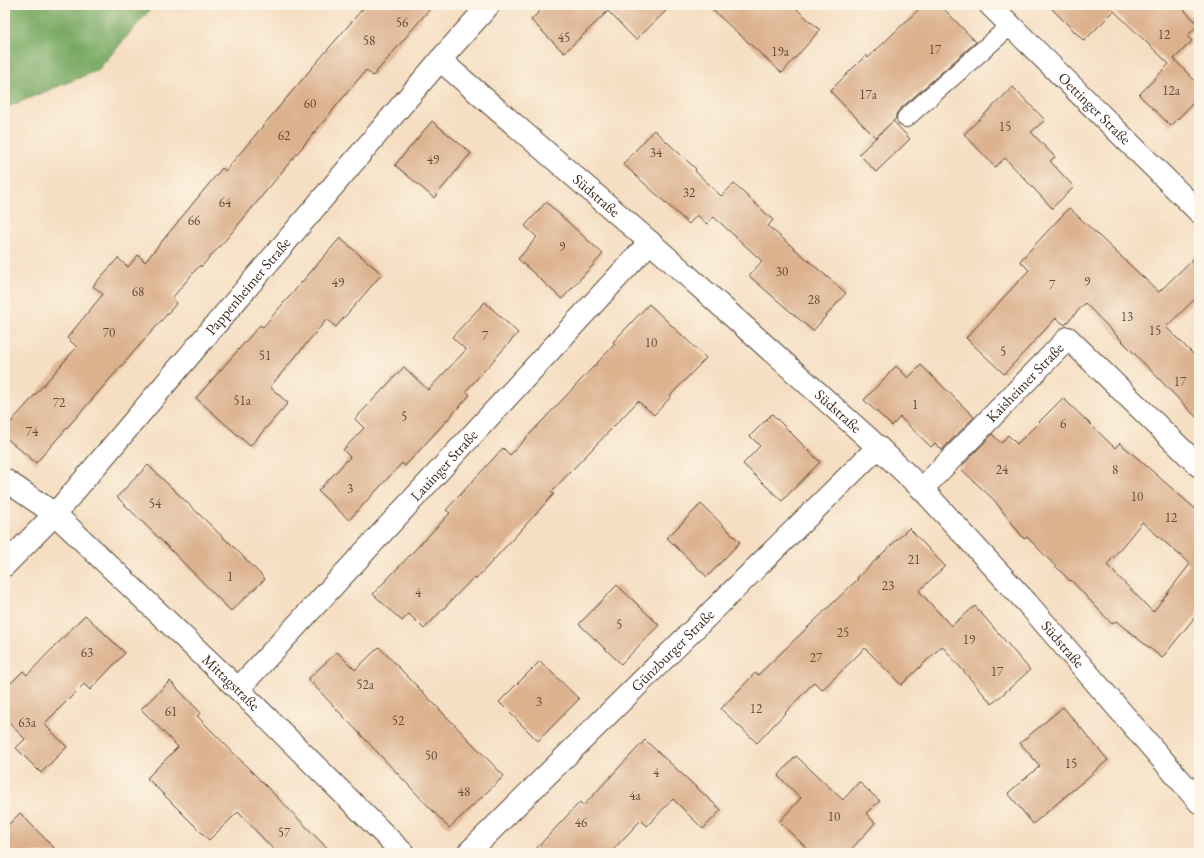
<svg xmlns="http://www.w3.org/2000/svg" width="1204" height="858" font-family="'EB Garamond',serif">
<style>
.forest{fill:#78a963;stroke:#5a6a40}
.building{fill:#dcb18e;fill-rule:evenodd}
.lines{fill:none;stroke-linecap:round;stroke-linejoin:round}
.lane-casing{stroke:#574537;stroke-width:20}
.street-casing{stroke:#574537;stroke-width:24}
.lane{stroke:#fff;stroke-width:18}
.street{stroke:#fff;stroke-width:22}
.labels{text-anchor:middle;stroke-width:3;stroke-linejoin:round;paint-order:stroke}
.number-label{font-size:13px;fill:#634c3a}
.street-label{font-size:15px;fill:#3b2a1e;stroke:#fcf5e5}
</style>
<rect width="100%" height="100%" fill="#fcf5e5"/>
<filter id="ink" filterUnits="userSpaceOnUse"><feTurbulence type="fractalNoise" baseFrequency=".025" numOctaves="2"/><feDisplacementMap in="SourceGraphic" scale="8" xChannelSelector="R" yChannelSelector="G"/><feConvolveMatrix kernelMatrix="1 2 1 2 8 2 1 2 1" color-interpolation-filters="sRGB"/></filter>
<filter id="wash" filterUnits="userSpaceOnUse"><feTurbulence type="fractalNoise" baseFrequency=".012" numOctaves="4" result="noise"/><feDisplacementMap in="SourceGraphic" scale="16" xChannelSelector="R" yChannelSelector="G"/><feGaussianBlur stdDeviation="0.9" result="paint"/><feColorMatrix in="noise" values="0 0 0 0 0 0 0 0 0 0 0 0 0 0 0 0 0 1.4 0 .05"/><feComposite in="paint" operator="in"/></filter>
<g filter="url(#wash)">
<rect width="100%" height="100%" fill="#f5dec2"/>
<!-- forest -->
<path class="forest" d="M 21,5 L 154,5 L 98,70 L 5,108 L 5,8 Z"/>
<g id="blocks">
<!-- building -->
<path class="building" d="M 366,5 L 433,5 L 373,76 L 366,70 L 229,236 L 201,267 L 200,265 L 173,297 L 176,304 L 36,463 L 5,437 L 5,429 L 77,347 L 67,338 L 103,294 L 93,286 L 118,258 L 128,267 L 138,255 L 145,262 L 222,168 L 225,171 L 311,69 Z
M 546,5 L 672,5 L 636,40 L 608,11 L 564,53 L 531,20 Z
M 707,5 L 792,5 L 820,30 L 782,73 Z
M 923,5 L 940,5 L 976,42 L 899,110 L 896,114 L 896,118 L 876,138 L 830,91 L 866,55 L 868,58 Z
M 1048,5 L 1179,5 L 1199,25 L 1187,36 L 1192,41 L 1174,59 L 1199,85 L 1199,97 L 1171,126 L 1139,95 L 1169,64 L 1114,11 L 1084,41 Z
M 1013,87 L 1045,120 L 1031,132 L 1055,157 L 1050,161 L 1074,187 L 1052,208 L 1005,158 L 995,167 L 964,134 Z
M 432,121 L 471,153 L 434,198 L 395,165 Z
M 893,121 L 910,139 L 876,172 L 859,154 Z
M 654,130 L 696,169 L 695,171 L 721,196 L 734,184 L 773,220 L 768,226 L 846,293 L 813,331 L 749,276 L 762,261 L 714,217 L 707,224 L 697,215 L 689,224 L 623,164 Z
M 546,202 L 603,254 L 562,299 L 518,259 L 537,237 L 525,226 Z
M 1069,208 L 1159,292 L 1199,253 L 1199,295 L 1166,327 L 1199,360 L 1199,420 L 1085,303 L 1065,325 L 1056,318 L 1004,374 L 966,338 L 1029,270 L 1020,261 Z
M 340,238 L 382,274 L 336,327 L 327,319 L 270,387 L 288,403 L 250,446 L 196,398 L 260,325 L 263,327 Z
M 485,302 L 518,333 L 466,391 L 470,395 L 405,466 L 402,463 L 349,520 L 318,491 L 350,457 L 343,450 L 364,428 L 355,419 L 404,367 L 428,390 L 466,350 L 452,337 Z
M 649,304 L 706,358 L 670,396 L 671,397 L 654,415 L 638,401 L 551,492 L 554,494 L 476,579 L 474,577 L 424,629 L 409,614 L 402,621 L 373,594 L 450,513 L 446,510 L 503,448 L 510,455 L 615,344 L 613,342 Z
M 921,365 L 974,417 L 942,450 L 935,443 L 931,447 L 900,417 L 892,426 L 864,400 L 896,366 L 908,378 Z
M 1063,398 L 1115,448 L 1120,443 L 1199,512 L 1199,612 L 1162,658 L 1116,621 L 1112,624 L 1071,580 L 1070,581 L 1027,537 L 1024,539 L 994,500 L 960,468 L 992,434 L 1001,443 L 1008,435 L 1017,444 ZM 1142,522 L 1190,564 L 1153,612 L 1107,565 Z
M 772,414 L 820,462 L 782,501 L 743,464 L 760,446 L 750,436 Z
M 148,465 L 228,542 L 229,542 L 265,579 L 231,611 L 163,542 L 117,497 Z
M 701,504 L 740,542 L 707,577 L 667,538 Z
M 909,528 L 945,566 L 919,591 L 951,626 L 975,606 L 1030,670 L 992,704 L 942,646 L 901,685 L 865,648 L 822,690 L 814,682 L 757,743 L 721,709 L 755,673 L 758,675 L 858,579 L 857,578 Z
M 617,585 L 659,625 L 621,664 L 579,624 Z
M 85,615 L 125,653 L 90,690 L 84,684 L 44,724 L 67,747 L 41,773 L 16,748 L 25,739 L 5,719 L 5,689 L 23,671 L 27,675 Z
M 379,647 L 504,776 L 449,828 L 308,679 L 337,652 L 355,670 Z
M 540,661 L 579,699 L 538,741 L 499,702 Z
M 170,681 L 201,713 L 197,716 L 332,853 L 277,853 L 238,812 L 209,840 L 147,778 L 178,747 L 141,709 Z
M 1063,707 L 1108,760 L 1033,824 L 1008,793 L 1040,766 L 1020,743 Z
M 645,740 L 721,810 L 703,829 L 673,799 L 647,826 L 641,820 L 610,853 L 532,853 L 580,802 L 583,806 Z
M 796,756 L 843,800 L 859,782 L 880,801 L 866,813 L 875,823 L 848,853 L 812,853 L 779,822 L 801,798 L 778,776 Z
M 20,813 L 59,853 L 5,853 L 5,828 Z"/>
</g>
</g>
<g filter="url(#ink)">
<use href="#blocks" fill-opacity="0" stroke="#574537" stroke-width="1"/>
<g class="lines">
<defs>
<path id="lane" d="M 906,118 L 1010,26"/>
<g id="street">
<path id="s1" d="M 990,5 L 1199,212"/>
<path id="s2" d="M 440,60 L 650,242 L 878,447 L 922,489 L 1027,603 L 1199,802"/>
<path id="s3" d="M 5,480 L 55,514 L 238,689 L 403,853"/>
<path id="s4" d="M 922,489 L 1068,338 L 1199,466"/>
<path id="s5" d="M 5,565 L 55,514 L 440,60 L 489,5"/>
<path id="s6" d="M 238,689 L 650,242"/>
<path id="s7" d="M 468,853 L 878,447"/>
</g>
</defs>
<!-- lane casing -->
<use href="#lane" class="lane-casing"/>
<!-- street casing -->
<use href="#street" class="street-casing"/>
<!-- lane -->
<use href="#lane" class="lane"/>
<!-- street -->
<use href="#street" class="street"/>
</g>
</g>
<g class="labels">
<!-- number labels -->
<g class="number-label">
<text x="402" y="27">56</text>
<text x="1164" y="39">12</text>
<text x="564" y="42">45</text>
<text x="369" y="45">58</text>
<text x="935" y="54">17</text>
<text x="780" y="56">19a</text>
<text x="1171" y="95">12a</text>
<text x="868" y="99">17a</text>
<text x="310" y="108">60</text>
<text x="1005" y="131">15</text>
<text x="284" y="140">62</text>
<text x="656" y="157">34</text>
<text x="433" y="164">49</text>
<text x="689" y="197">32</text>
<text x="225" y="207">64</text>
<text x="194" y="225">66</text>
<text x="562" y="251">9</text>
<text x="782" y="276">30</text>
<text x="1087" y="286">9</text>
<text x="338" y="287">49</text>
<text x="1052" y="289">7</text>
<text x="138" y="296">68</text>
<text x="814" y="304">28</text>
<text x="1127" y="321">13</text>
<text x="1155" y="335">15</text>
<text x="109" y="337">70</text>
<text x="485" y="340">7</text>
<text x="651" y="347">10</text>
<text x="1003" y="356">5</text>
<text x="265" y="360">51</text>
<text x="1180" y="386">17</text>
<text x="242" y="405">51a</text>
<text x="59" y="407">72</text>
<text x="915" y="409">1</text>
<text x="404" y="421">5</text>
<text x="1063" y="428">6</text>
<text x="32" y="436">74</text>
<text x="1002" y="474">24</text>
<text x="1115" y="474">8</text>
<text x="350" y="493">3</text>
<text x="1137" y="501">10</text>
<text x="155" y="508">54</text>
<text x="1171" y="522">12</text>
<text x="914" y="564">21</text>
<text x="230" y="581">1</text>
<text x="888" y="590">23</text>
<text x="418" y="597">4</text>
<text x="619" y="629">5</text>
<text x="843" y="637">25</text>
<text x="969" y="644">19</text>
<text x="87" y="657">63</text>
<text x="816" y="662">27</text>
<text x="997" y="676">17</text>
<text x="365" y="689">52a</text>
<text x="539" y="706">3</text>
<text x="756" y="713">12</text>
<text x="171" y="716">61</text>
<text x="398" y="725">52</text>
<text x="27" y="727">63a</text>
<text x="431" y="760">50</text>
<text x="1071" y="768">15</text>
<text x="656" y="777">4</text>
<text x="464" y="796">48</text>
<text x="635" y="800">4a</text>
<text x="834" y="821">10</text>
<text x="581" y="827">46</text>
<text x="284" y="837">57</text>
</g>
<!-- street labels -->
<g class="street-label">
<text dy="5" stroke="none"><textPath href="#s1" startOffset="147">Oettinger Straße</textPath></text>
<text dy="5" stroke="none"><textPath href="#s2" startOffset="207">Südstraße</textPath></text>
<text dy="5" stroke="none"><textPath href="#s5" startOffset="370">Pappenheimer Straße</textPath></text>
<text dy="5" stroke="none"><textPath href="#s4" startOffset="148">Kaisheimer Straße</textPath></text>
<text dy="5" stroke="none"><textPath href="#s2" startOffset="531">Südstraße</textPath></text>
<text dy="5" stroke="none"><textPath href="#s6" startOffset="304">Lauinger Straße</textPath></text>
<text dy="5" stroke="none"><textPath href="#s2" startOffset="855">Südstraße</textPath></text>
<text dy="5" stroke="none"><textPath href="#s7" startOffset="288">Günzburger Straße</textPath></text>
<text dy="5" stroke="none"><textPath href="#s3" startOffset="304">Mittagstraße</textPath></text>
</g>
</g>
<!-- margin -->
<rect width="1204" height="858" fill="none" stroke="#fcf5e5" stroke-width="20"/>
</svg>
